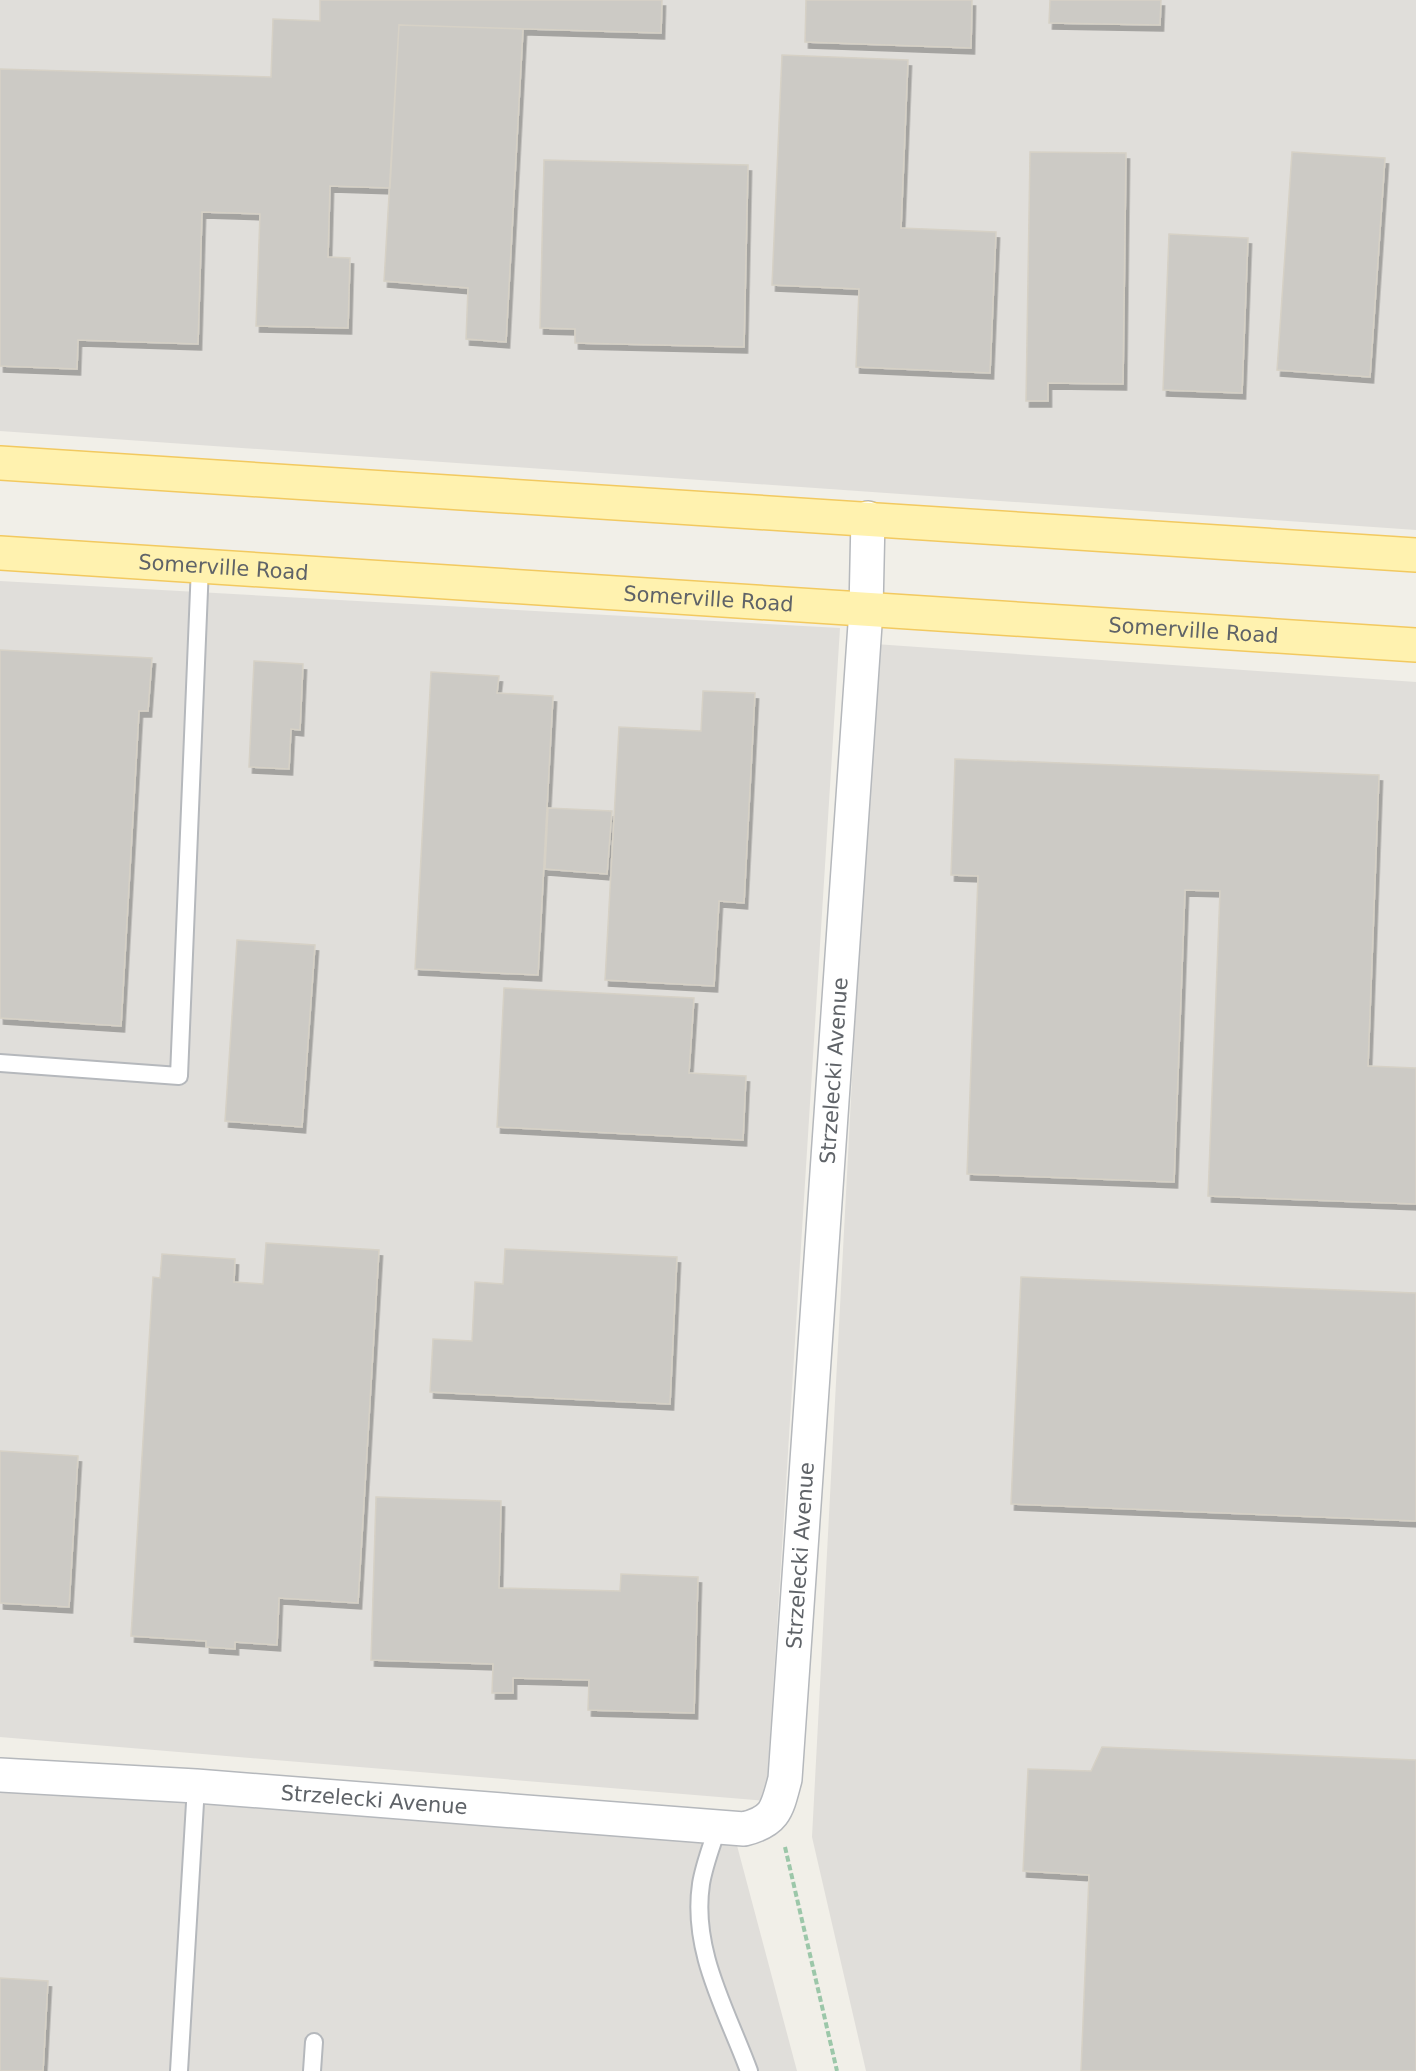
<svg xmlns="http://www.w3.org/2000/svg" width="1416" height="2071" font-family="'DejaVu Sans',sans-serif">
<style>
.industrial{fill:#e0deda}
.building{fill:#cccac5;stroke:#d6d1c6;stroke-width:1.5;filter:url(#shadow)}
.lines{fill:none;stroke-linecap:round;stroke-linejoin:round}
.lane-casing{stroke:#b5b8bc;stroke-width:20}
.street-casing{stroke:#b5b8bc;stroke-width:36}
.primary-casing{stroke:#f2c960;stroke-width:36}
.path{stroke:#9cc7a9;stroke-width:4;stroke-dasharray:6 3;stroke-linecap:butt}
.lane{stroke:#fff;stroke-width:16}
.street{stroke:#fff;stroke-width:33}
.primary{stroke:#fff2af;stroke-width:33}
.labels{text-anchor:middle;stroke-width:6;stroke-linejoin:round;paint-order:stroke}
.street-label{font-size:21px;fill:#5f6368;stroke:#fff}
</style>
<defs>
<filter id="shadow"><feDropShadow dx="3.5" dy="6" stdDeviation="0" flood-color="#0004"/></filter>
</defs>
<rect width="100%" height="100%" fill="#f1efe8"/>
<!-- industrial -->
<path class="industrial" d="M 0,0 L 1416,0 L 1416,530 L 0,431 Z
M 0,581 L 840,628 L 766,1801 L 0,1737 Z
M 875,644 L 1416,682 L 1416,2071 L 866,2071 L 812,1837 Z
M 0,1786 L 735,1838 L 797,2071 L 0,2071 Z"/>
<!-- building -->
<path class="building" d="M 320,0 L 662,0 L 661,33 L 399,25 L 390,188 L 330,186 L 328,257 L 350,258 L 348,328 L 256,326 L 260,214 L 202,212 L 198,344 L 78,340 L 77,369 L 0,366 L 0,69 L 271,77 L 273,19 L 320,21 Z
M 806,0 L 972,0 L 971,48 L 805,42 Z
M 1050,0 L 1161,0 L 1160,25 L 1049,23 Z
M 399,25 L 523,29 L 506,342 L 466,339 L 468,288 L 384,281 Z
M 782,55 L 908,60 L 901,228 L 996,232 L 990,373 L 856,367 L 859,289 L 772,285 Z
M 1030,152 L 1126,153 L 1123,384 L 1048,383 L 1048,401 L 1026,401 Z
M 1292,152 L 1385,158 L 1370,377 L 1277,370 Z
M 544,160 L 748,165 L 744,347 L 575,343 L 575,329 L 540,328 Z
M 1169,234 L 1248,238 L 1242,393 L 1163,390 Z
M 0,650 L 152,658 L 148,711 L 139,711 L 121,1026 L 0,1018 Z
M 254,661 L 303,664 L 300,730 L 291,729 L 289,769 L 249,767 Z
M 431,672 L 499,676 L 497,693 L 553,696 L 538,975 L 415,969 Z
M 703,691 L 755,693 L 744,903 L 719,901 L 714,986 L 605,980 L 619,727 L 701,731 Z
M 955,759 L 1379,775 L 1368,1066 L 1416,1068 L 1416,1204 L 1208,1196 L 1220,891 L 1185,890 L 1174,1182 L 967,1174 L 978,876 L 951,875 Z
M 548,808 L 612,811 L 607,874 L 545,869 Z
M 237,940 L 315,945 L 302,1127 L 225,1121 Z
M 504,988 L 694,998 L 689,1073 L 746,1076 L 743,1140 L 497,1127 Z
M 266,1243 L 379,1250 L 358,1603 L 279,1598 L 277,1645 L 235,1642 L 235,1649 L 206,1647 L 206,1641 L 131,1636 L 153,1277 L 160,1278 L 162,1254 L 235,1259 L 234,1282 L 263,1284 Z
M 505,1249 L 677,1257 L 670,1404 L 430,1392 L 433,1339 L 472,1341 L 475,1282 L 503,1284 Z
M 1021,1277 L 1416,1293 L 1416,1521 L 1011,1504 Z
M 0,1451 L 78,1456 L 69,1607 L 0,1603 Z
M 376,1497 L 501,1501 L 499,1588 L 620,1591 L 621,1574 L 698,1577 L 694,1713 L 588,1710 L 589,1680 L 513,1678 L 513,1693 L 492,1693 L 493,1664 L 371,1660 Z
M 1102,1747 L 1416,1760 L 1416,2071 L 1081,2071 L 1089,1875 L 1023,1871 L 1028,1769 L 1091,1771 Z
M 0,1978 L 48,1981 L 43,2071 L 0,2071 Z"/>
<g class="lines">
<defs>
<path id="lane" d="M 0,1063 L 179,1076 L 200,566
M 718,1826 C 712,1845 704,1865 701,1884 C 691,1951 727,2011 749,2071
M 179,2071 L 196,1786
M 312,2071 L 314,2042"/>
<g id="street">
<path id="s1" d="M 0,1775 L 196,1786 L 744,1829 C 776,1821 777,1809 785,1779 L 866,610 L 868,518"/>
</g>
<g id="primary">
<path d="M 0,463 L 1416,555"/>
<path id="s2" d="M 0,553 L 1416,645"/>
</g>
</defs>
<!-- lane casing -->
<use href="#lane" class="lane-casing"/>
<!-- street casing -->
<use href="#street" class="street-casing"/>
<!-- primary casing -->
<use href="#primary" class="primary-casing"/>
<!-- path -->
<path class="path" d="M 785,1847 L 837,2071"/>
<!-- lane -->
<use href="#lane" class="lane"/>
<!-- street -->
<use href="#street" class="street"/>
<!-- primary -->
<use href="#primary" class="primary"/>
</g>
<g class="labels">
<!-- street labels -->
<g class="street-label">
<text dy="7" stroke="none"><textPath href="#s2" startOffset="224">Somerville Road</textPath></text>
<text dy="7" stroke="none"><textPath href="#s2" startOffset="710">Somerville Road</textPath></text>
<text dy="7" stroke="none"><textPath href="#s2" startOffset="1196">Somerville Road</textPath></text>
<text dy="7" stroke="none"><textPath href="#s1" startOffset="1526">Strzelecki Avenue</textPath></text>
<text dy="7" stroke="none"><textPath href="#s1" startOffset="1040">Strzelecki Avenue</textPath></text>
<text dy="7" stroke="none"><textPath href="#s1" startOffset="375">Strzelecki Avenue</textPath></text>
</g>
</g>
</svg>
